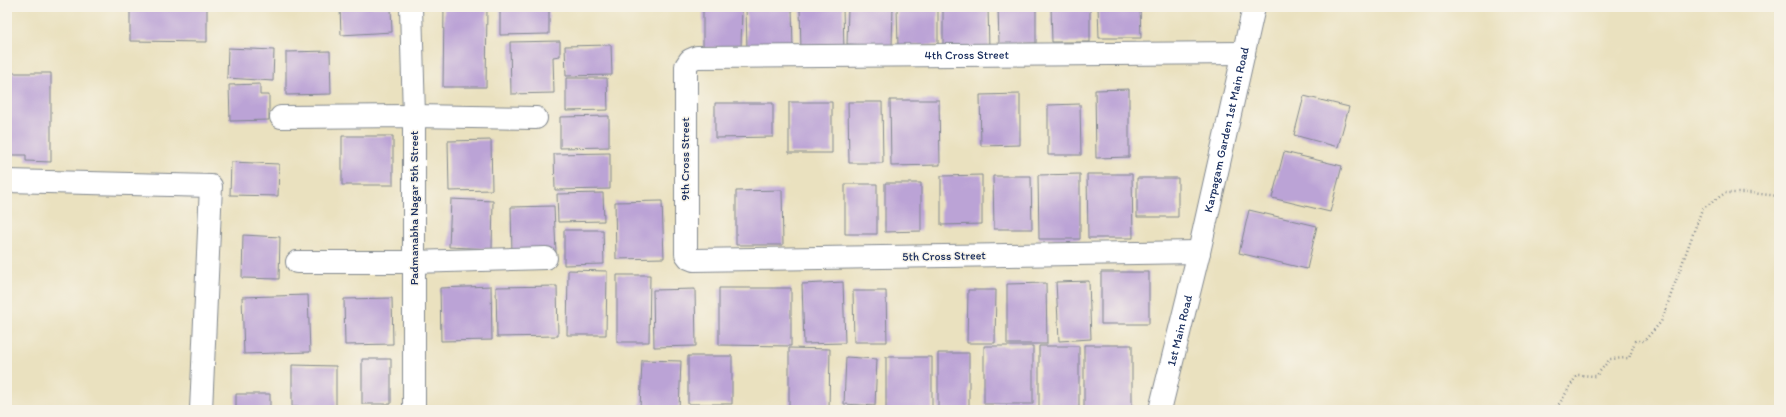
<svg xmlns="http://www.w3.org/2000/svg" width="1786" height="417" font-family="Itim,sans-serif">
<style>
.building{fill:#bba3d6}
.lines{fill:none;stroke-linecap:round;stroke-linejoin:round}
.minor-casing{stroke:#82888e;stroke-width:24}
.path{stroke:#82888e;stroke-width:2.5;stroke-dasharray:1 3;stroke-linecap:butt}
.minor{stroke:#fff;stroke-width:22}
.labels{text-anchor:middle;stroke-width:3;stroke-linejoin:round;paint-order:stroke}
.street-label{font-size:12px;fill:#1b2f5e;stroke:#f7f3e8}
</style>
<rect width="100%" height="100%" fill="#f7f3e8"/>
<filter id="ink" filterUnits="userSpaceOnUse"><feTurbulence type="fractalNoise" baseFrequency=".025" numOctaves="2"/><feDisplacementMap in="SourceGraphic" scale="8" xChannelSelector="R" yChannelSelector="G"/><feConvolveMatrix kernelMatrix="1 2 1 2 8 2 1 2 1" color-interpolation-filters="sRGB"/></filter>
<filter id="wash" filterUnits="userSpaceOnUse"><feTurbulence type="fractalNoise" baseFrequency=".012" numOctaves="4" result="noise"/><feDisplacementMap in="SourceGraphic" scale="16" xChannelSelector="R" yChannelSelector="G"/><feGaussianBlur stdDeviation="0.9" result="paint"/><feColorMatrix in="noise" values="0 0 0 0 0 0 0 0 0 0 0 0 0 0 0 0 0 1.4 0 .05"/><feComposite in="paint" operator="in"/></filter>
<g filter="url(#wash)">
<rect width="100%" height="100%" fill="#eae1bf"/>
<g id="blocks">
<!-- building -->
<path class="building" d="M 130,7 L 207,7 L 207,42 L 130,41 Z
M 340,7 L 391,7 L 392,32 L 341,35 Z
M 444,7 L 487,7 L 486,87 L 443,87 Z
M 500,7 L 549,7 L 549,34 L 500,35 Z
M 703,7 L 742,7 L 741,48 L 703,48 Z
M 746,7 L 792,7 L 793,50 L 747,51 Z
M 800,7 L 843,7 L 844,51 L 801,52 Z
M 848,7 L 893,7 L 892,46 L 847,44 Z
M 897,7 L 938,7 L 938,45 L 898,46 Z
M 943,7 L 988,7 L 989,48 L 943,49 Z
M 998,7 L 1036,7 L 1036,43 L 999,44 Z
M 1051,7 L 1090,7 L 1090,42 L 1052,42 Z
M 1098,7 L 1140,7 L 1141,38 L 1099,38 Z
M 560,41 L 560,56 L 553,57 L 554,93 L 511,94 L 510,42 Z
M 611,45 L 612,75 L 566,76 L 565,46 Z
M 228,48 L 274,50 L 273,81 L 227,78 Z
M 330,51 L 331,94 L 286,95 L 286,52 Z
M 7,73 L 51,73 L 51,162 L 26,161 L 26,155 L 7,155 Z
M 566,78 L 607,78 L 608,110 L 566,111 Z
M 260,84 L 260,95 L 269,95 L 269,120 L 230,121 L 229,85 Z
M 1129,89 L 1129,157 L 1096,158 L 1095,90 Z
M 1020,94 L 1020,145 L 981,146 L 980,95 Z
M 1304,96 L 1349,107 L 1338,147 L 1294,135 Z
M 890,100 L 939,100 L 940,165 L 891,166 Z
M 789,102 L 832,102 L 832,153 L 789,153 Z
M 848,102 L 882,102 L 883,163 L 849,163 Z
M 715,103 L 773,103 L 773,137 L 715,138 Z
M 1080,104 L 1081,155 L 1048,155 L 1048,105 Z
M 609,116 L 609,147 L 560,148 L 560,117 Z
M 342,136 L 393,136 L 393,185 L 342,185 Z
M 491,140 L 492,190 L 449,191 L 448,141 Z
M 1284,152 L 1342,166 L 1330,212 L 1272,198 Z
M 610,153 L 610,189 L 555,190 L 554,154 Z
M 231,162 L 279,164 L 278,196 L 230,195 Z
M 1080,174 L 1080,239 L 1039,239 L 1038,175 Z
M 1087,174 L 1132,174 L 1133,238 L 1088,238 Z
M 982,175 L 982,224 L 941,225 L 941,176 Z
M 993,176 L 1031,176 L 1032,229 L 994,229 Z
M 1137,178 L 1178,178 L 1178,217 L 1137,217 Z
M 885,183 L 921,183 L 921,231 L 885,232 Z
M 845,184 L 877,184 L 877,234 L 845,234 Z
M 782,190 L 783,245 L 736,245 L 736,191 Z
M 603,193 L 604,221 L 558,222 L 557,194 Z
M 451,199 L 493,201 L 492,249 L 449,247 Z
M 662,201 L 664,258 L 616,259 L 615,202 Z
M 554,206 L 556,253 L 512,254 L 511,207 Z
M 1249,210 L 1317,226 L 1307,269 L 1239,253 Z
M 564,230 L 603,230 L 604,264 L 564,265 Z
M 243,235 L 280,237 L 279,279 L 242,278 Z
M 568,270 L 607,271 L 606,335 L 567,335 Z
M 1101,272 L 1149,272 L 1149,324 L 1101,324 Z
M 617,275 L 650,275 L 649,342 L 617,342 Z
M 1089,281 L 1091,339 L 1059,341 L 1056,282 Z
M 843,282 L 845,343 L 804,344 L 802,284 Z
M 1046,283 L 1047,344 L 1007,344 L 1007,284 Z
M 491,286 L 492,340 L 441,341 L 440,288 Z
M 557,286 L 558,336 L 497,337 L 496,287 Z
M 719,288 L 791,288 L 791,346 L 719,345 Z
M 695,289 L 696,346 L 654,347 L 653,290 Z
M 968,290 L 996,290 L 995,343 L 967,343 Z
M 853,291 L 886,291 L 887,342 L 854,342 Z
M 308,295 L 310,352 L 244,354 L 242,297 Z
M 392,298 L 393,344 L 345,345 L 344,299 Z
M 1084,345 L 1132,345 L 1132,410 L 1084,410 Z
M 984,346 L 1033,346 L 1033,404 L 984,404 Z
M 1039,346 L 1079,346 L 1079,408 L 1039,408 Z
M 789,348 L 830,349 L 829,410 L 789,410 Z
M 938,353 L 969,353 L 969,410 L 938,410 Z
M 688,356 L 732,356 L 732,404 L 688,404 Z
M 846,357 L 877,359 L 875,406 L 844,404 Z
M 886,357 L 932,357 L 932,410 L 886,410 Z
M 362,359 L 391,359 L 391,404 L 362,404 Z
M 642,360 L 681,361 L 679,410 L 640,409 Z
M 292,365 L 336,366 L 336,408 L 292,407 Z
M 236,394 L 270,394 L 270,410 L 236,410 Z"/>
</g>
</g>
<g filter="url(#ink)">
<use href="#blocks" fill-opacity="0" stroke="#82888e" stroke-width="1"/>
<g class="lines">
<defs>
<g id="minor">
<path d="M 411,7 L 414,116 L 414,410"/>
<path d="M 281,117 L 414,116 L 536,118"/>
<path d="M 7,181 L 211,186 L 201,410"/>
<path id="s1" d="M 1199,252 L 694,260 L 689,258 L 686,254 L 686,66 L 690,60 L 697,57 L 1244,53"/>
<path d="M 297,262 L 413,262 L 546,258"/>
<path id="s2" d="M 1160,410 L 1199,252 L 1254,7"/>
</g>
</defs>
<!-- minor casing -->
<use href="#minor" class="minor-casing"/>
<!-- path -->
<path class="path" d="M 1553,410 L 1560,403 L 1577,375 L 1596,376 L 1610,359 L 1629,358 L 1635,341 L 1644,341 L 1661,322 L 1702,209 L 1725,193 L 1751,193 L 1779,196"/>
<!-- minor -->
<use href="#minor" class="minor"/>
</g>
</g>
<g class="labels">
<!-- street labels -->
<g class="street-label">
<text dy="4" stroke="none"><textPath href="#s1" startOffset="988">4th Cross Street</textPath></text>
<text dy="4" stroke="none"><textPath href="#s2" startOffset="288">Karpagam Garden 1st Main Road</textPath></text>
<text transform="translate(685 159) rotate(-90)" y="4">9th Cross Street</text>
<text transform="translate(414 208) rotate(-90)" y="4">Padmanabha Nagar 5th Street</text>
<text transform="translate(944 256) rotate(-1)" y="4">5th Cross Street</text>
<text dy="4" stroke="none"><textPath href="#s2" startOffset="82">1st Main Road</textPath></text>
</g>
</g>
<!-- margin -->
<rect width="1786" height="417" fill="none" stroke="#f7f3e8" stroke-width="24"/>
</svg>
